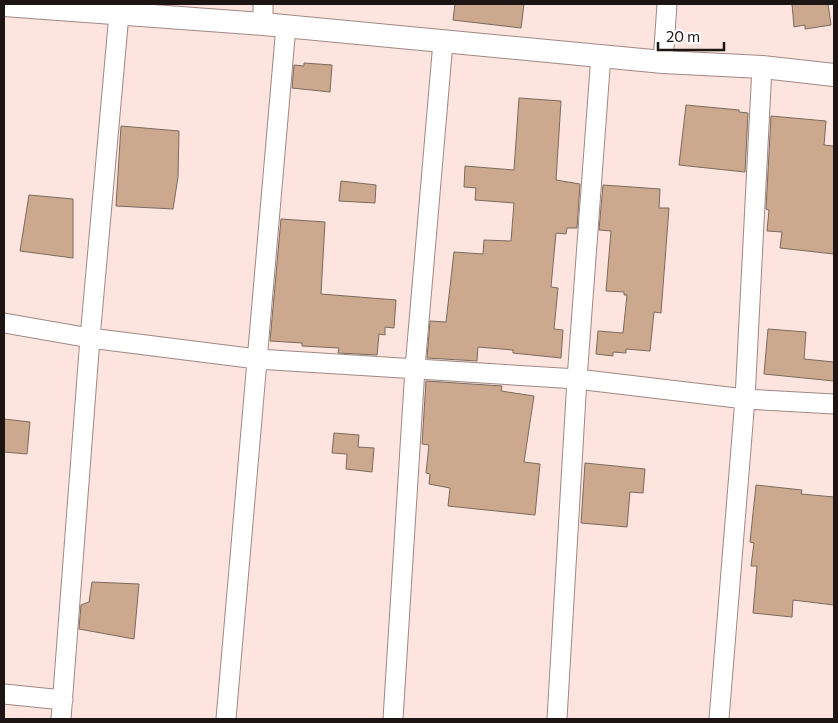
<svg xmlns="http://www.w3.org/2000/svg" width="838" height="723" font-family="Commissioner,sans-serif">
<style>
.building{fill:#cca98e;stroke:#7a6a5d}
.lines{fill:none;stroke-linecap:round;stroke-linejoin:round}
.minor-casing{stroke:#9f8883;stroke-width:21}
.tertiary-casing{stroke:#9f8883;stroke-width:24}
.minor{stroke:#fff;stroke-width:19}
.tertiary{stroke:#fff;stroke-width:22}
</style>
<rect width="100%" height="100%" fill="#fee4df"/>
<!-- building -->
<path class="building" d="M 455,4 L 524,4 L 521,28 L 453,20 Z
M 792,4 L 828,4 L 831,25 L 805,29 L 805,25 L 794,27 Z
M 304,63 L 332,65 L 330,92 L 292,88 L 294,65 L 304,66 Z
M 519,98 L 561,101 L 556,180 L 580,184 L 577,228 L 567,228 L 566,234 L 556,233 L 551,287 L 558,288 L 554,329 L 563,330 L 561,358 L 513,353 L 513,350 L 478,347 L 477,361 L 427,358 L 430,321 L 446,322 L 454,252 L 483,254 L 484,240 L 511,241 L 514,203 L 475,200 L 476,188 L 464,187 L 465,166 L 514,170 Z
M 686,105 L 739,110 L 739,112 L 748,113 L 745,172 L 679,165 Z
M 771,116 L 826,121 L 824,145 L 834,146 L 834,254 L 780,248 L 782,232 L 767,231 L 769,210 L 766,209 Z
M 121,126 L 179,131 L 178,177 L 173,209 L 116,206 Z
M 341,181 L 376,185 L 375,203 L 339,201 Z
M 603,185 L 660,189 L 659,208 L 669,208 L 661,313 L 654,312 L 650,351 L 626,349 L 626,353 L 613,352 L 613,356 L 596,354 L 598,331 L 623,333 L 627,295 L 624,295 L 624,292 L 606,291 L 611,231 L 599,230 Z
M 29,195 L 73,199 L 73,258 L 20,251 Z
M 281,219 L 325,222 L 321,294 L 396,300 L 394,328 L 385,327 L 385,335 L 379,334 L 377,355 L 338,353 L 339,348 L 302,346 L 302,343 L 270,341 Z
M 768,329 L 806,332 L 804,359 L 834,362 L 834,381 L 764,374 Z
M 426,381 L 502,386 L 501,391 L 534,396 L 524,462 L 540,464 L 535,515 L 448,506 L 450,488 L 429,484 L 430,474 L 426,473 L 429,445 L 422,444 Z
M 4,419 L 30,422 L 27,454 L 4,452 Z
M 334,433 L 359,435 L 358,447 L 374,448 L 372,472 L 346,469 L 347,454 L 332,453 Z
M 585,463 L 645,469 L 643,493 L 630,492 L 627,527 L 581,523 Z
M 756,485 L 802,490 L 801,494 L 834,497 L 834,605 L 793,600 L 792,617 L 753,613 L 757,566 L 751,566 L 754,543 L 750,542 Z
M 92,582 L 139,584 L 134,639 L 79,629 L 81,605 L 89,602 Z"/>
<g class="lines">
<defs>
<path id="minor" d="M 263,4 L 263,24
M 663,62 L 667,4
M 4,323 L 90,338 L 257,359 L 577,379 L 745,399 L 834,404
M 4,694 L 63,700
M 61,719 L 90,338 L 119,14
M 226,719 L 286,26
M 393,719 L 415,368 L 443,42
M 557,719 L 577,379 L 601,55
M 719,719 L 745,399 L 762,67"/>
<path id="tertiary" d="M 4,5 L 263,24 L 663,62 L 762,67 L 834,75"/>
</defs>
<!-- minor casing -->
<use href="#minor" class="minor-casing"/>
<!-- tertiary casing -->
<use href="#tertiary" class="tertiary-casing"/>
<!-- minor -->
<use href="#minor" class="minor"/>
<!-- tertiary -->
<use href="#tertiary" class="tertiary"/>
</g>
<!-- border -->
<rect width="838" height="723" fill="none" stroke="#1d1513" stroke-width="10"/>
<!-- scale -->
<path d="M658 42v8h66v-8" fill="none" stroke="#1d1513" stroke-width="2.5"/>
<text x="666" y="42" font-size="15" fill="#1d1513" stroke="#ffffff" stroke-width="4" paint-order="stroke">20 m</text>
</svg>
